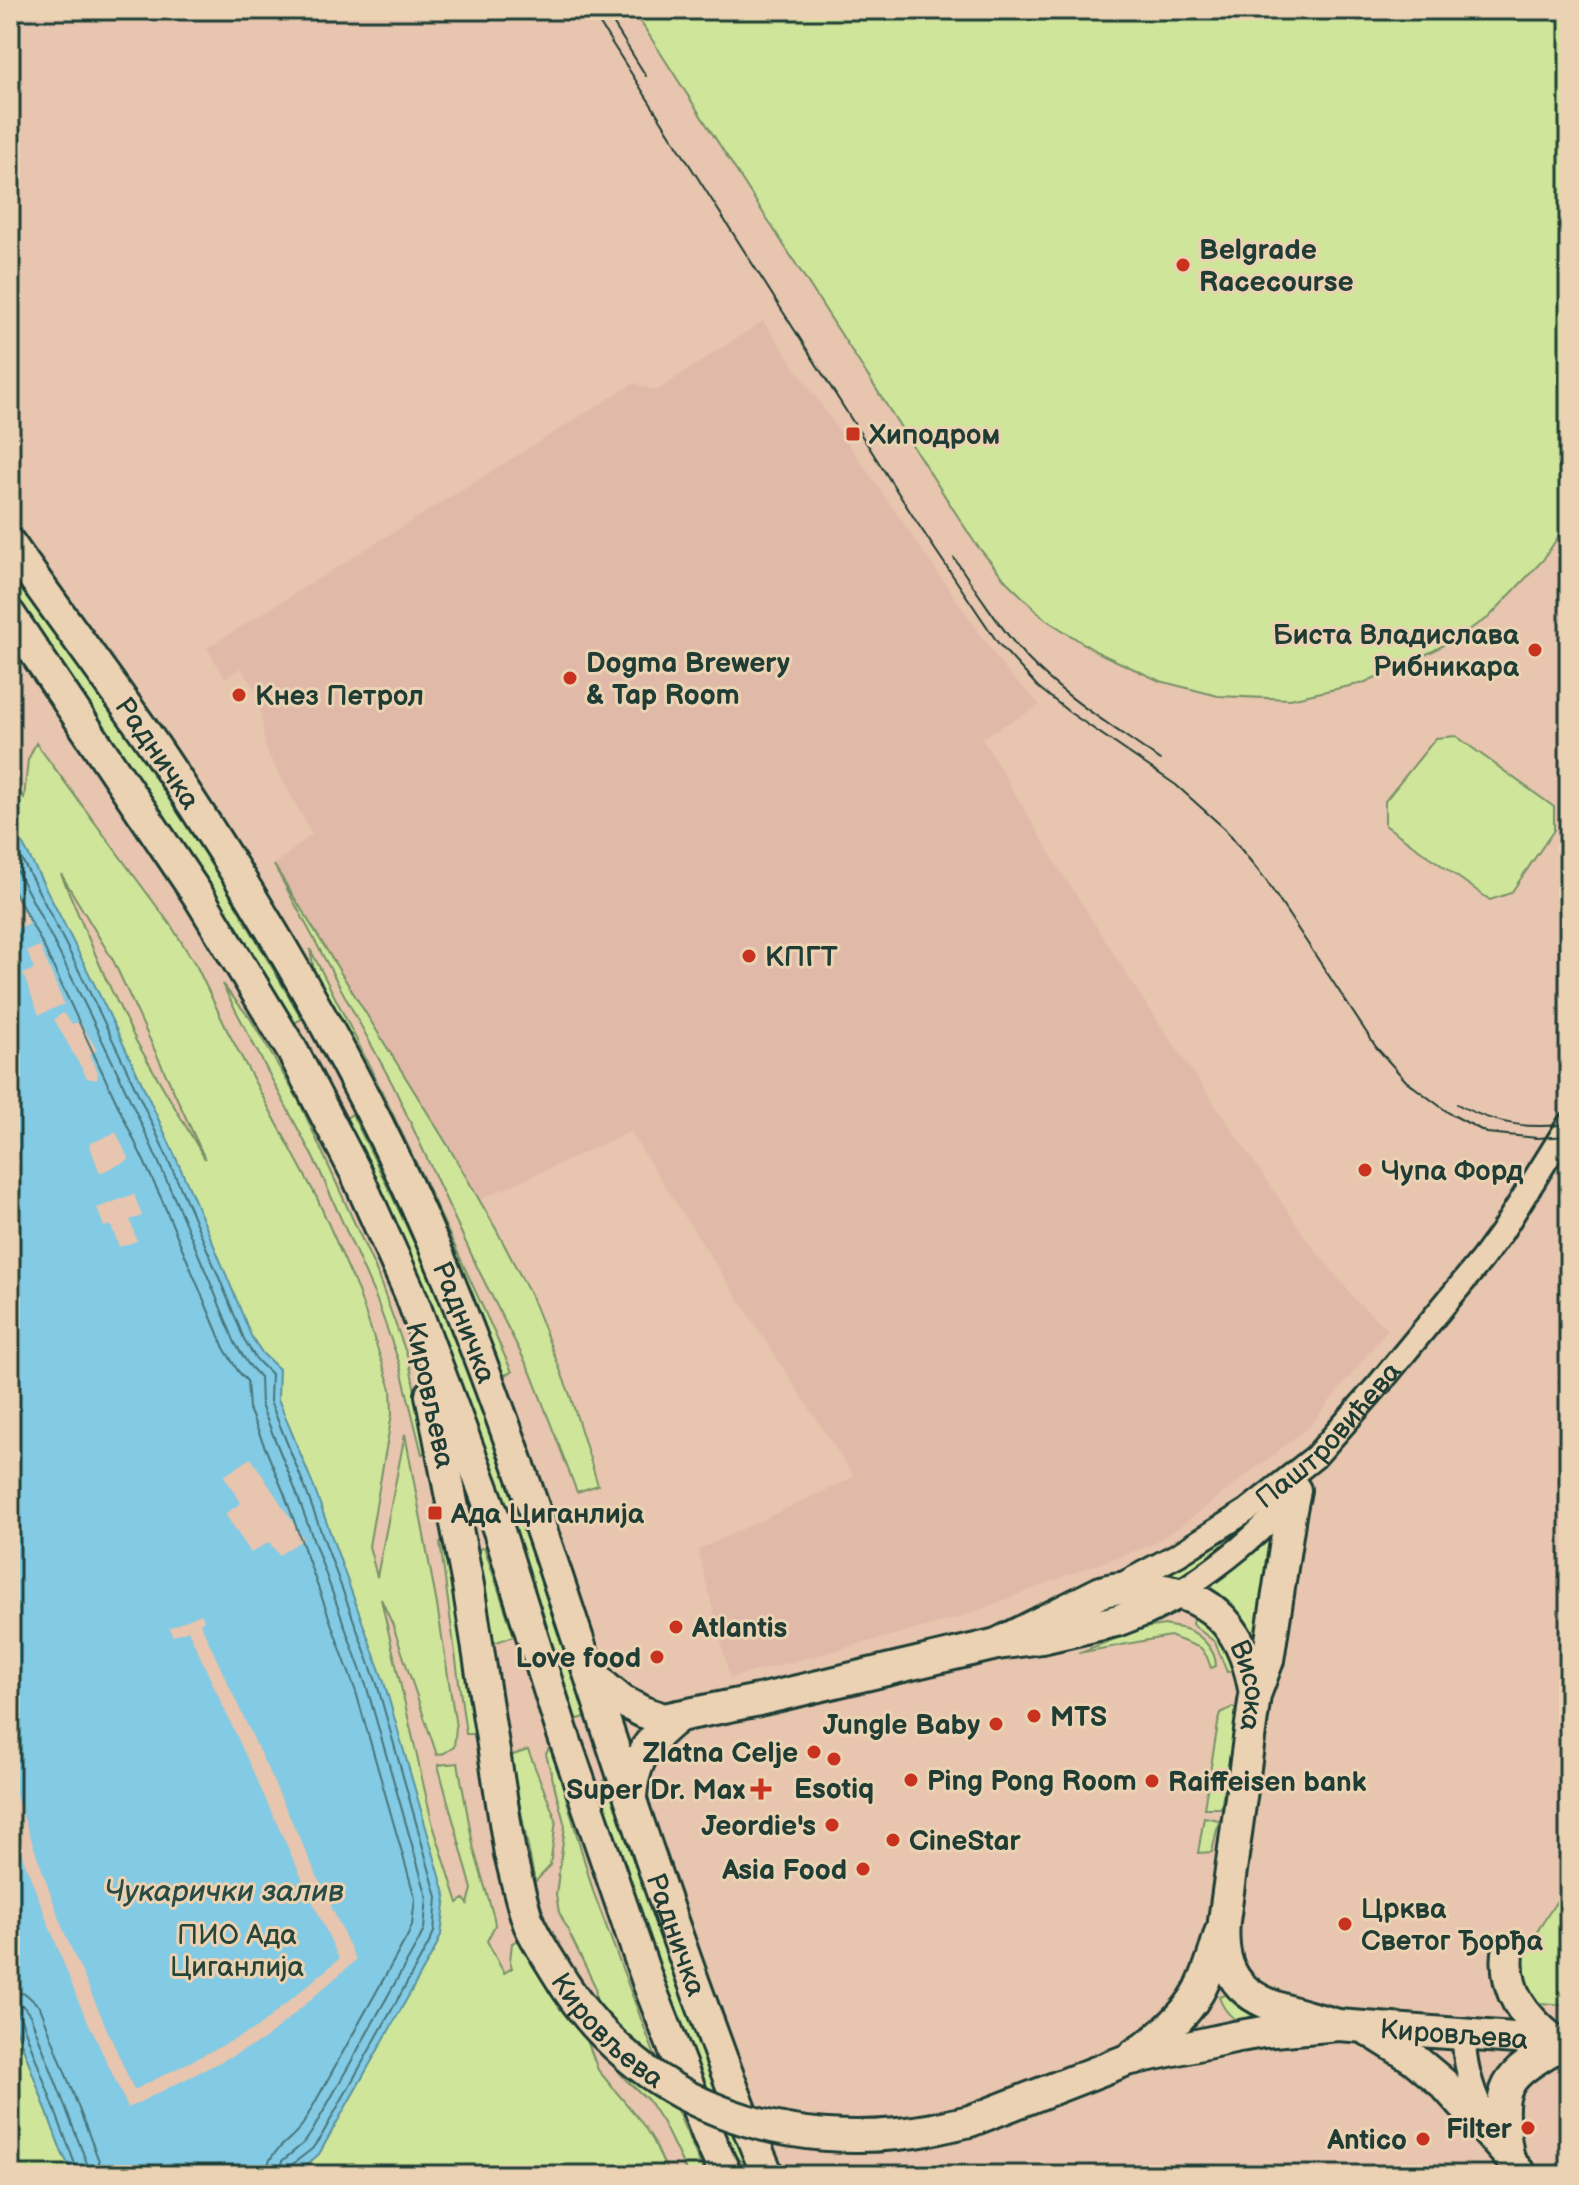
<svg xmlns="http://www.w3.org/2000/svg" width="1579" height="2185" font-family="'Balsamiq Sans',sans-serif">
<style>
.built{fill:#e1b9a9}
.green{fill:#cfe59a;stroke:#779167;stroke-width:2;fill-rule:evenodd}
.water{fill:#83cae4;stroke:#5b929e;stroke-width:2}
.pier{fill:#e7c5ae}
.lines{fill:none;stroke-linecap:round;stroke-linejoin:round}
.shore{stroke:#47757a;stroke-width:2}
.minor-casing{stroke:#1f3d34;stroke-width:28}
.major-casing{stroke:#1f3d34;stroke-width:36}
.minor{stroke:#ead2b2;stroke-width:22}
.major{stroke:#ead2b2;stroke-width:30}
.tram{stroke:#1f3d34;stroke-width:2}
.major-bridge-casing{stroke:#1f3d34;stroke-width:36;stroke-linecap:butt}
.major-bridge{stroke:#ead2b2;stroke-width:30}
.poi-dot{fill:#c8321e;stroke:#ead2b2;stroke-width:3}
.labels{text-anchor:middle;stroke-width:6;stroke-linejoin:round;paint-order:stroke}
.poi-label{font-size:28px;font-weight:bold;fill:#1f3d34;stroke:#ead2b2;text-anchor:start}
.street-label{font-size:28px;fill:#1f3d34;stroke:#ead2b2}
.park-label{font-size:28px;fill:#284539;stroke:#ead2b2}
.water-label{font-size:30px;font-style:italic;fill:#294b46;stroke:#ead2b2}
</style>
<rect width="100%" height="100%" fill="#e7c5ae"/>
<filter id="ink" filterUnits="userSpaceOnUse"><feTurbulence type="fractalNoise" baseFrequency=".0125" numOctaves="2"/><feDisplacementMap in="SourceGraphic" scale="16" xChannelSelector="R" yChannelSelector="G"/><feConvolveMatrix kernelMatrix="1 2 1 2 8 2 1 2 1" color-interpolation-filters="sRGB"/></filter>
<g filter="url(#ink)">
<!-- built -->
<path class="built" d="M 763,321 L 1005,670 L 1040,705 L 982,738 L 1060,870 L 1144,1001 L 1311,1245 L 1358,1303 L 1388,1329 L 1310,1426 L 1181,1526 L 1149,1546 L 1078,1571 L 958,1618 L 730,1678 L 698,1550 L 854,1477 L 630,1132 L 479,1200 L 274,865 L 312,834 L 266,750 L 258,694 L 241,668 L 225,678 L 207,648 L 634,383 L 656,391 Z"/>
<!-- green -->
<path class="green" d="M 633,10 L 1569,10 L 1569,520 L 1543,560 L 1488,618 L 1433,651 L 1363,683 L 1290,699 L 1218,696 L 1160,681 L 1097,652 L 1045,619 L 1006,581 L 975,543 Z
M 10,571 L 129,737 L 216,871 L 302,1019 L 290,1025 L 118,750 L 10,592 Z
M 1456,736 L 1554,807 L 1554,830 L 1511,893 L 1490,900 L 1385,825 L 1385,801 L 1436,738 Z
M 36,743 L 172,927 L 197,967 L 227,1030 L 317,1198 L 358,1291 L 391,1389 L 392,1414 L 369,1546 L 377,1577 L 405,1434 L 437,1605 L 456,1727 L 454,1747 L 444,1753 L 437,1755 L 392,1623 L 381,1599 L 432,1822 L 458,1903 L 464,1899 L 468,1904 L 472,1889 L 438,1765 L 458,1763 L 474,1850 L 494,1918 L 495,1925 L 487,1941 L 504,1973 L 512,1968 L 510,1961 L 512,1943 L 546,1928 L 583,2017 L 588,2043 L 598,2070 L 639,2119 L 653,2140 L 669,2175 L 10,2175 L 10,779 L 24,798 L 28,760 ZM 61,874 L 114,962 L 205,1159 L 136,1041 L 105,977 Z
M 274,865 L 450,1149 L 496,1229 L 531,1296 L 570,1395 L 598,1485 L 577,1492 L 531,1373 L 479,1271 L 393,1085 Z
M 310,949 C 383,1088 448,1230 512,1372 L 502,1376 L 323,995 L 315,975 Z
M 222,984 L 250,1018 L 299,1101 L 375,1268 L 409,1361 L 427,1451 L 422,1454 L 400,1365 L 376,1298 L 319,1169 Z
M 352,1114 C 384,1179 417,1246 445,1313 C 499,1445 542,1581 588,1716 L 572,1721 L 342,1121 Z
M 1298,1474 L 1238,1540 L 1177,1580 L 1154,1576 Z
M 1275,1524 L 1257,1629 L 1255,1645 L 1199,1586 Z
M 447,1540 L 483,1734 L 466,1734 L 440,1542 Z
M 484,1547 L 514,1636 L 491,1644 L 476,1551 Z
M 1194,1615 L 1214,1630 L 1236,1670 L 1227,1672 L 1215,1642 L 1192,1624 Z
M 1165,1625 C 1171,1627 1179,1627 1185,1629 C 1200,1633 1216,1650 1216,1666 L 1211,1668 L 1207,1657 L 1201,1648 L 1170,1636 L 1078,1653 L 1144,1628 Z
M 1233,1707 L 1238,1712 L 1221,1808 L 1204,1808 L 1218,1724 L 1221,1713 Z
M 551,1745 L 593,1891 L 664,2080 L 705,2175 L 688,2175 L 663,2123 L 648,2100 L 625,2079 L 610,2061 L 599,2028 L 595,1986 L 559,1912 L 556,1895 L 565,1826 L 546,1754 Z
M 528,1750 L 556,1820 L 550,1866 L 535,1882 L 510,1756 Z
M 608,1773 L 756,2175 L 747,2175 L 740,2161 L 725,2142 L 697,2074 L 597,1797 Z
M 1204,1817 L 1219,1820 L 1212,1852 L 1198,1853 Z
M 1562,1893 L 1569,1897 L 1569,2005 L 1540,2003 L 1532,1999 L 1523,1986 L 1520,1958 Z
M 1229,1994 L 1246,2010 L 1255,2015 L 1299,2022 C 1268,2024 1232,2035 1219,1997 Z"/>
<!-- water -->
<path class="water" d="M 10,820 C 99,987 181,1159 251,1336 L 263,1354 L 279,1369 L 278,1399 L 312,1482 L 384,1682 L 446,1897 L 441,1935 L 435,1949 L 319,2154 L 309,2163 L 290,2175 L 74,2175 L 62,2153 L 10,2012 Z"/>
<!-- pier -->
<path class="pier" d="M 10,885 L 29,923 L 15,930 L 10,920 Z
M 40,946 L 64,1004 L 39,1015 L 23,974 L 34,969 L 27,951 Z
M 63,1013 L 72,1024 L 80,1022 L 97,1050 L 90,1055 L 98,1072 L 97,1080 L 87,1078 L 54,1019 Z
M 116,1132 L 129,1160 L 100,1173 L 89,1144 Z
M 134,1194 L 142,1216 L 130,1220 L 137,1241 L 119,1247 L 111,1225 L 104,1227 L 97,1208 Z
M 251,1458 L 304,1539 L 279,1555 L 269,1542 L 251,1553 L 225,1514 L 241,1503 L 224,1476 Z
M 201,1614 L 204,1620 L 200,1623 L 356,1960 L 264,2040 L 128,2108 L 77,1998 L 10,1824 L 10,1779 L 64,1932 L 134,2090 L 257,2028 L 339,1959 L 188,1630 L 173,1636 L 169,1628 Z"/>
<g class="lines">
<!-- shore -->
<path class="shore" d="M 10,837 C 97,1000 176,1168 244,1339 L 256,1359 L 271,1374 L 270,1401 L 304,1485 L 377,1684 L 437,1897 L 434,1932 L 428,1945 L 322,2135 L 312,2149 L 290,2166 L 288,2175
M 10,858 C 94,1015 169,1178 235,1343 L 248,1364 L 260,1377 L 261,1405 L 295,1489 L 367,1688 L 427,1897 L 424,1929 L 419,1940 L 313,2130 L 305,2142 L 282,2161 L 278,2175
M 10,884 L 43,945 L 162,1200 L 224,1348 L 238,1371 L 247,1381 L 249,1409 L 284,1493 L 356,1692 L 415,1898 L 412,1925 L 408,1935 L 303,2124 C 290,2143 267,2150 266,2175
M 10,1991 L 26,1994 L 40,2007 L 99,2161 L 101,2175
M 10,2003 L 23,2006 L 30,2015 L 88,2166 L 89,2175
M 10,2013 L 17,2014 L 21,2019 L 79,2175"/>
<defs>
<g id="minor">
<path id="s1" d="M 1119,1586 L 1179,1554 L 1248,1510 L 1315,1457 L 1380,1383 L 1482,1259 L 1501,1233 L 1569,1124"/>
<path d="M 1178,1593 C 1222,1564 1262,1534 1294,1492"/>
<path d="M 1464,2034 C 1463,2086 1492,2138 1527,2175"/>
</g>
<g id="major">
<path id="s2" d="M 10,544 C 60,616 114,686 163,759 C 277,930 381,1110 457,1301 C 550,1532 616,1772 702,2005 C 723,2062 743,2120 768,2175"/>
<path d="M 10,615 L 199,897 L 293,1052 L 356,1173 L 409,1291 L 499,1531 L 563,1734 L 649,1985 L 709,2138 L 726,2175"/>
<path d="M 431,1395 L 468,1585 L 510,1854"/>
<path id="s3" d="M 997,1644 L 1101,1592 C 1120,1586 1138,1587 1157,1589 C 1219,1596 1246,1637 1255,1695 L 1224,1921 C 1217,2004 1275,2006 1338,2025"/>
<path d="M 590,1670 L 604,1686 L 622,1701 L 643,1712 L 664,1719 L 759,1700 L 997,1644 L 1042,1638 L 1116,1621 L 1147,1609 L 1178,1593"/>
<path d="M 1255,1695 L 1268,1660 L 1290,1515 L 1295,1490"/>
<path d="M 631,1796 C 634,1758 649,1739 679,1716"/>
<path d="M 1508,1953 C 1504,1992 1524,2017 1554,2041"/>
<path d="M 1367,2029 L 1413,2058 L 1444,2084 L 1508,2155"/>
<path d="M 1135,2054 C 1159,2039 1184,2017 1198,1993 C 1209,1974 1214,1953 1220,1933"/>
<path id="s4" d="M 934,2129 L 970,2121 L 1127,2060 L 1234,2037 L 1263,2032 L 1338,2025 L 1569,2042"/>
<path d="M 1508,2155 C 1495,2082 1504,2078 1564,2042"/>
</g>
</defs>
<!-- minor casing -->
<use href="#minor" class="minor-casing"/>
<!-- major casing -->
<use href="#major" class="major-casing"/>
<!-- minor -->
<use href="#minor" class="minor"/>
<!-- major -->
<use href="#major" class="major"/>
<!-- tram -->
<path class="tram" d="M 591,10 L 916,521 L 998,643 L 1038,687 L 1069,712 L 1176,785 L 1224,828 L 1265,879 L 1376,1047 L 1406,1081 L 1449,1113 L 1487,1133 L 1537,1138 L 1569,1136
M 605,10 L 646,76
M 954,558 C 977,591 1000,628 1027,658 C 1066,699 1114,727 1160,760
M 1457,1104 C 1493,1124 1529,1130 1569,1124"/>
<defs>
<g id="major-bridge">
<path id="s5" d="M 510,1854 C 516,1877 521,1902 529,1924 C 536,1940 547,1956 556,1971 C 636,2106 785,2156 934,2129"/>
</g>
</defs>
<!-- major-bridge casing -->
<use href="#major-bridge" class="major-bridge-casing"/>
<!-- major-bridge -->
<use href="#major-bridge" class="major-bridge"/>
</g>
</g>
<!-- markers -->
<g class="poi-dot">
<circle cx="1183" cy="265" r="8"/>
<rect x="845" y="426" width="16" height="16" rx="4"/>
<circle cx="1535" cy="650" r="8"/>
<circle cx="570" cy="678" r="8"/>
<circle cx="239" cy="695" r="8"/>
<circle cx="749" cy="956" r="8"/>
<circle cx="1365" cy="1170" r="8"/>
<rect x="427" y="1505" width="16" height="16" rx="4"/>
<circle cx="676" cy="1627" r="8"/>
<circle cx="657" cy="1657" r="8"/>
<circle cx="1034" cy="1716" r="8"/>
<circle cx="996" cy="1724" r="8"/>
<circle cx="814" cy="1752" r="8"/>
<circle cx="834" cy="1759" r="8"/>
<circle cx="911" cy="1780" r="8"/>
<circle cx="1152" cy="1781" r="8"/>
<path d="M757 1777h8v8h8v8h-8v8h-8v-8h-8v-8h8z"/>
<circle cx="832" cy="1825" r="8"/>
<circle cx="893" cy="1840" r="8"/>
<circle cx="863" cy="1869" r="8"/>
<circle cx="1345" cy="1924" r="8"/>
<circle cx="1528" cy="2128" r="8"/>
<circle cx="1423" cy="2139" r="8"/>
</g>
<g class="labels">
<!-- poi labels -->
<g class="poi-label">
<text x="1199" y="259">Belgrade<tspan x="1199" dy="32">Racecourse</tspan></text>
<text x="869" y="444">Хиподром</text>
<text x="1519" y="644" text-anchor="end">Биста Владислава<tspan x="1519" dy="32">Рибникара</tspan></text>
<text x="586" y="672">Dogma Brewery<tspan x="586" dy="32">&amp; Tap Room</tspan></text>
<text x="255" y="705">Кнез Петрол</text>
<text x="765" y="966">КПГТ</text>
<text x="1381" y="1180">Чупа Форд</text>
<text x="451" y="1523">Ада Циганлија</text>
<text x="692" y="1637">Atlantis</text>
<text x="641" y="1667" text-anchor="end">Love food</text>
<text x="1050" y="1726">MTS</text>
<text x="980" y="1734" text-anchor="end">Jungle Baby</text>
<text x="798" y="1762" text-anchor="end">Zlatna Celje</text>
<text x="927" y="1790">Ping Pong Room</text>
<text x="1168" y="1791">Raiffeisen bank</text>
<text x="834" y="1798" text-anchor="middle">Esotiq</text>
<text x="745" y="1799" text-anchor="end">Super Dr. Max</text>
<text x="816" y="1835" text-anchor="end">Jeordie's</text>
<text x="909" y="1850">CineStar</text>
<text x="847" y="1879" text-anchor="end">Asia Food</text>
<text x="1361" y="1918">Црква<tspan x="1361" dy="32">Светог Ђорђа</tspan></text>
<text x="1512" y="2138" text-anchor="end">Filter</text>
<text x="1407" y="2149" text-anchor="end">Antico</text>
</g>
<!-- street labels -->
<g class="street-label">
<text dy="10" stroke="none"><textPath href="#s2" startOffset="256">Радничка</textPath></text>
<text dy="10" stroke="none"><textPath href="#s2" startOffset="904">Радничка</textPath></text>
<text transform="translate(431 1395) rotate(78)" y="10">Кировљева</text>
<text dy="10" stroke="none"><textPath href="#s1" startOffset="260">Паштровићева</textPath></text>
<text dy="10" stroke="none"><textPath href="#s3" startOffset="320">Висока</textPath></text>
<text dy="10" stroke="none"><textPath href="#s2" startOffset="1552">Радничка</textPath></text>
<text dy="10" stroke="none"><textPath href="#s5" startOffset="206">Кировљева</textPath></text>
<text dy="10" stroke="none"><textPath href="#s4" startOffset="536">Кировљева</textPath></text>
</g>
<!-- park labels -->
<g class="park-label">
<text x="237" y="1944">ПИО Ада<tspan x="237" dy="32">Циганлија</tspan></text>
</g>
<!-- water labels -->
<g class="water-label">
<text x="224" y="1901">Чукарички залив</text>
</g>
</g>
<!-- margin -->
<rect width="1579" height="2185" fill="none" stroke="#ead2b2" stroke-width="40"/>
<rect x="20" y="20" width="1539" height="2145" fill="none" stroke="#1f3d34" stroke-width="3" filter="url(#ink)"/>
</svg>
